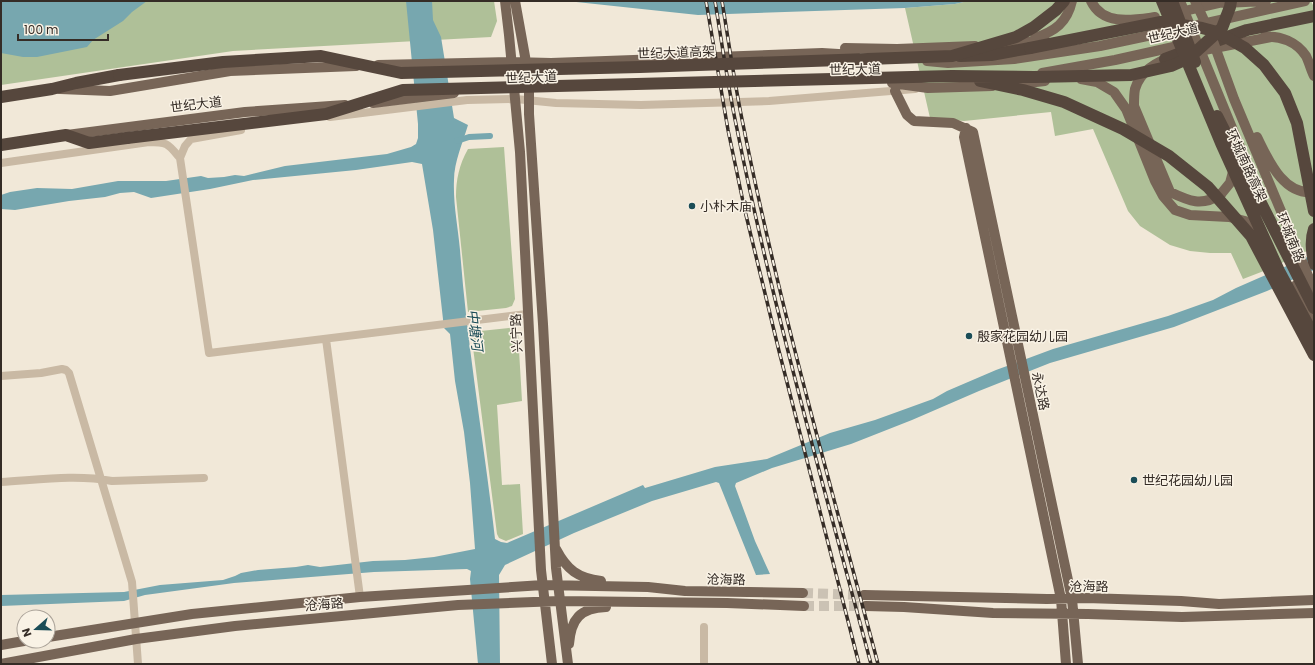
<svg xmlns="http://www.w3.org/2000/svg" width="1315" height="665" font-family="Poppins,'Noto Sans SC',sans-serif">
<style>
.green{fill:#afc098}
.water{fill:#77a7af}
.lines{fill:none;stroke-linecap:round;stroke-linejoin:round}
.canal{stroke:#77a7af;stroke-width:6}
.major-tunnel{stroke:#cbc2b4;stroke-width:10;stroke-dasharray:10 5;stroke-linecap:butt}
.minor{stroke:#c9b9a4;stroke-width:8}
.major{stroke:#776557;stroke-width:10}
.highway{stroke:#56473d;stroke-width:12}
.rail-casing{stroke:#352c26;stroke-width:3.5}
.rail{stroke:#f9f2e5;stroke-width:2;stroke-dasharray:6;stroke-linecap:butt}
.major-bridge{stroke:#776557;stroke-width:10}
.highway-bridge{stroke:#56473d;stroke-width:12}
.poi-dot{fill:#1b4d57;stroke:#f9f2e5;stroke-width:1.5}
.labels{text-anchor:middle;stroke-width:3;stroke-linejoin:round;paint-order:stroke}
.street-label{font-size:13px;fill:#352c26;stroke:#f9f2e5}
.poi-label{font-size:13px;fill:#352c26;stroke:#f9f2e5;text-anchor:start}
.water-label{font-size:14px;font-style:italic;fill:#1b4d57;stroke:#f9f2e5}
</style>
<rect width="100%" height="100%" fill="#f1e8d8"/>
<!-- green -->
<path class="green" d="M 1,1 L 494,1 L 497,21 L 491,37 L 233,51 L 1,85 Z
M 968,1 L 1311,1 L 1314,7 L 1314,249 L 1307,251 L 1269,269 L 1243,279 L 1231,253 L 1210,253 L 1190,251 L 1170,245 L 1140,226 L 1128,211 L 1093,129 L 1055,136 L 1051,112 L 964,121 L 930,118 L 905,8 L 955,4 Z
M 504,147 L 515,299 L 512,306 L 506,308 L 468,312 L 456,197 C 456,180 459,165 468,149 Z
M 509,328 L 515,330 L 518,333 L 522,401 L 497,405 L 502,485 L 520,484 L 523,534 L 506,541 L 499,538 L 497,534 L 471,332 Z"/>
<!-- water -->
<path class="water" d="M 1,1 L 147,1 L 132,12 L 123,21 L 93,40 L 87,47 L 37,57 L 23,57 L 1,53 Z
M 406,1 L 432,1 L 433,20 L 441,37 L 454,118 L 468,125 C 463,142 454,162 454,180 C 453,204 458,227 460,250 C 467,346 484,442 495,539 L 501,542 L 507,543 L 643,485 L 645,488 L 715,467 L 767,459 L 830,433 L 875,420 L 933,399 L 947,391 L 996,370 L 1053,349 L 1168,316 L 1213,300 L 1236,288 L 1314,254 L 1314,270 L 1267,291 L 1174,327 L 1050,363 L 979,391 L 912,420 L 851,444 L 772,468 L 736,483 L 735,486 L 755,541 L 770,574 L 756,575 L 719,483 L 716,482 L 652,501 L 574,533 L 505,565 L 499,575 L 500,664 L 478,664 L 470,579 L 471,571 L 467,569 L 374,572 L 234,583 L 145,595 L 124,601 L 1,606 L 1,595 L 124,592 L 160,585 L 223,580 L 235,576 L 241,573 L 258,570 L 296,567 L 308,565 L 320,567 L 373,561 L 405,560 L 434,557 L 475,549 L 470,483 L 464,432 L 455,381 L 450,334 L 444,328 L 433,230 L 422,164 L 412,162 L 356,170 L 253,180 L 210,189 L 151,198 L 134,192 L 120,193 L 105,197 L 69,201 L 15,210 L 1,209 L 1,195 L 10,192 L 37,188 L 72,189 L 118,181 L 166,181 L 201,176 L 208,178 L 224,177 L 235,175 L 244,176 L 285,166 L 387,154 L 411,147 L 416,144 L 418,138 L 418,124 Z
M 567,1 L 968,1 L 955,4 L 905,8 L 698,15 Z"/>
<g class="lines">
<!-- canal -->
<path class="canal" d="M 457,141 L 469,137 L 490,136"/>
<!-- major-tunnel -->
<path class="major-tunnel" d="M 803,593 L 864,595
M 804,606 L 866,606"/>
<!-- minor -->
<path class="minor" d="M 330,117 L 467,100 L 516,99 L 556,103 L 641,105 L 769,101 L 915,89
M 180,158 L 185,146 L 191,139 L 241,130
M 1,163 L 149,142 C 168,142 168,144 180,158 L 209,353 L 527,314
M 326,339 L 360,597
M 1,376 L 41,373 L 62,369 L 66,370 L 69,373 L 132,582 L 138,664
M 1,482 C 37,480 76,474 112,481 L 204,478
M 704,664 L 704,627"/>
<!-- major -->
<path class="major" d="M 505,1 L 509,35 L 520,152 L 541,570 L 552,664
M 515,1 L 526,62 L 529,91 L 529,114 L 543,324 L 556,568 L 568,664
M 1091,1 C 1103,26 1133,20 1155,17
M 1224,3 L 1266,1
M 1176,13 L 1228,1
M 1198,25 L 1305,1
M 1264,37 C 1280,35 1297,42 1306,56 C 1309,62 1311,70 1314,76
M 1035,38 C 1055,31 1067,23 1072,1
M 1001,45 L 1045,40
M 845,48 L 897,49 L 975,46
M 1194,52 L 1271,37
M 1173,57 C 1156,61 1140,72 1135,89 C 1134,94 1134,100 1134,106 L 1170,192 C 1189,201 1202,207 1221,194
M 927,61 L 948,63 L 1014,59 L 1100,46 L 1180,29
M 378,65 L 512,62 L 551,63 L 822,53 L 855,55
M 1042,73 L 1115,60 L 1187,44
M 1081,79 L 1097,82 L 1114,92 L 1126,109 L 1155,181 L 1163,196 L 1175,210 L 1190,215 L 1229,217 L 1245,221 L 1262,233
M 892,83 L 928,88 L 992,86
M 1009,85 L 1045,81
M 60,89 L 110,91 L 230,71 L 356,66
M 895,91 L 907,115 L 914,121 L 953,123 L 973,132 L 1072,599 L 1078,664
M 373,103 L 454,93
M 966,128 L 964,137 L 1061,599 L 1066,664
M 67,135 L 245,112 L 345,105
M 1309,278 L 1314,288
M 1296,285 L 1311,320
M 556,549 C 567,570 578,578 601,581
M 864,595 L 1047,599 L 1086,598 L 1181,601 L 1219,604 L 1314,600
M 866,606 L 904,607 L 993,613 L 1088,614 L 1182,617 L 1314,613
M 48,637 L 192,614 L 360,597 L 543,585 L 648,587 L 685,591 L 803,593
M 569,644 C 571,619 580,608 606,607
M 1,645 L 24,641
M 1,664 L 136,639 L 235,626 L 458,605 L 559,601 L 727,603 L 804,606"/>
<!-- highway -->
<path class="highway" d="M 1219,40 L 1247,30 L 1314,16
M 960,56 L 991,55 L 1030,48
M 1165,59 L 1192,49
M 1,97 L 52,89 L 76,83 L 119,75
M 1,145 L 66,135 L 89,143 L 127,138
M 1314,229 C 1310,241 1312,252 1314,264"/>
<defs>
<path id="rail" d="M 706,1 L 728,130 L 745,211 L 779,351 L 859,664
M 715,1 C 722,44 728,87 737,129 C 773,309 824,487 871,664
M 722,1 C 729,44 735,87 744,129 C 780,309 831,486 878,664"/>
</defs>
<!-- rail casing -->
<use href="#rail" class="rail-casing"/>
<!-- rail -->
<use href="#rail" class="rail"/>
<!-- major-bridge -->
<path class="major-bridge" d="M 1180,1 L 1246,162
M 1195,1 L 1210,33 L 1234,99 L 1309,278
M 1257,137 C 1268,159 1283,196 1314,192
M 1221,194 L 1230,183 L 1234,168"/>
<!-- highway-bridge -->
<path class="highway-bridge" d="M 1162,1 L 1221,143 L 1279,271 L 1314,336
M 1172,1 L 1195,62
M 1030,48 L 1161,22 L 1202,28 L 1217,32 L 1245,48 L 1264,65 L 1285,93 L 1297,123 L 1314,211
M 119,75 L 223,62 L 321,56 L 401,73 L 640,67 L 952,56 L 1016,37 L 1034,27 L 1056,10 L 1064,1
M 980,81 L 1023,90 L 1064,102 L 1123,129 L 1169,156 L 1208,187 L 1251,236 L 1314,355
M 1217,116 L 1314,308
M 127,138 L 326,114 L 403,90 L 952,76 L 1034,77 L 1131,75 L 1171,66 L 1189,58 L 1222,28 L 1230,7 L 1231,1"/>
</g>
<!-- markers -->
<g class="poi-dot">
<circle cx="692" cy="206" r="4"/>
<circle cx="969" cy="336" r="4"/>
<circle cx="1134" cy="480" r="4"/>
</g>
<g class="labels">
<!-- street labels -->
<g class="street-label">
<text transform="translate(1173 33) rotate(-13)" y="5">世纪大道</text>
<text transform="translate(676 52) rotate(-2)" y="5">世纪大道高架</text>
<text transform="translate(855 69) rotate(-1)" y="5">世纪大道</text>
<text transform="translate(531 77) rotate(-2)" y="5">世纪大道</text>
<text transform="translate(196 104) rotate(-7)" y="5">世纪大道</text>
<text transform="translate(1247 165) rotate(65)" y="5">环城南路高架</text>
<text transform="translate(1291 237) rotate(68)" y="5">环城南路</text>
<text transform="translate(516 333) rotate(-93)" y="5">兴宁路</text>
<text transform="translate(1041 391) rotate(78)" y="5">永达路</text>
<text transform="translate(726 579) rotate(1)" y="5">沧海路</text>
<text x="1089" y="591">沧海路</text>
<text transform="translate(324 604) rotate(-5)" y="5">沧海路</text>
</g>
<!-- poi labels -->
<g class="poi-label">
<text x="700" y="211">小朴木庙</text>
<text x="977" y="341">殷家花园幼儿园</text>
<text x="1142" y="485">世纪花园幼儿园</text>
</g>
<!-- water labels -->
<g class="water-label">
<text transform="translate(475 330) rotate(83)" y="5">中塘河</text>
</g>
</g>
<!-- border -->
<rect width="1315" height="665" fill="none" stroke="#352c26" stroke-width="4"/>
<!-- north arrow -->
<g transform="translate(36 629) rotate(250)"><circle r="19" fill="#f9f2e5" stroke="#aba399"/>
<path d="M0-3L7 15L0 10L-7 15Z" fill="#1b4d57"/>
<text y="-6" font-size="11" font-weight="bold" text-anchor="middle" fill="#352c26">N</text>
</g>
<!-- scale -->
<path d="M18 34v6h90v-6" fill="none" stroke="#352c26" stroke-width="2"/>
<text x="24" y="34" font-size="12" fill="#352c26" stroke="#f9f2e5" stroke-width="3" paint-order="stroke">100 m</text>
</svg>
